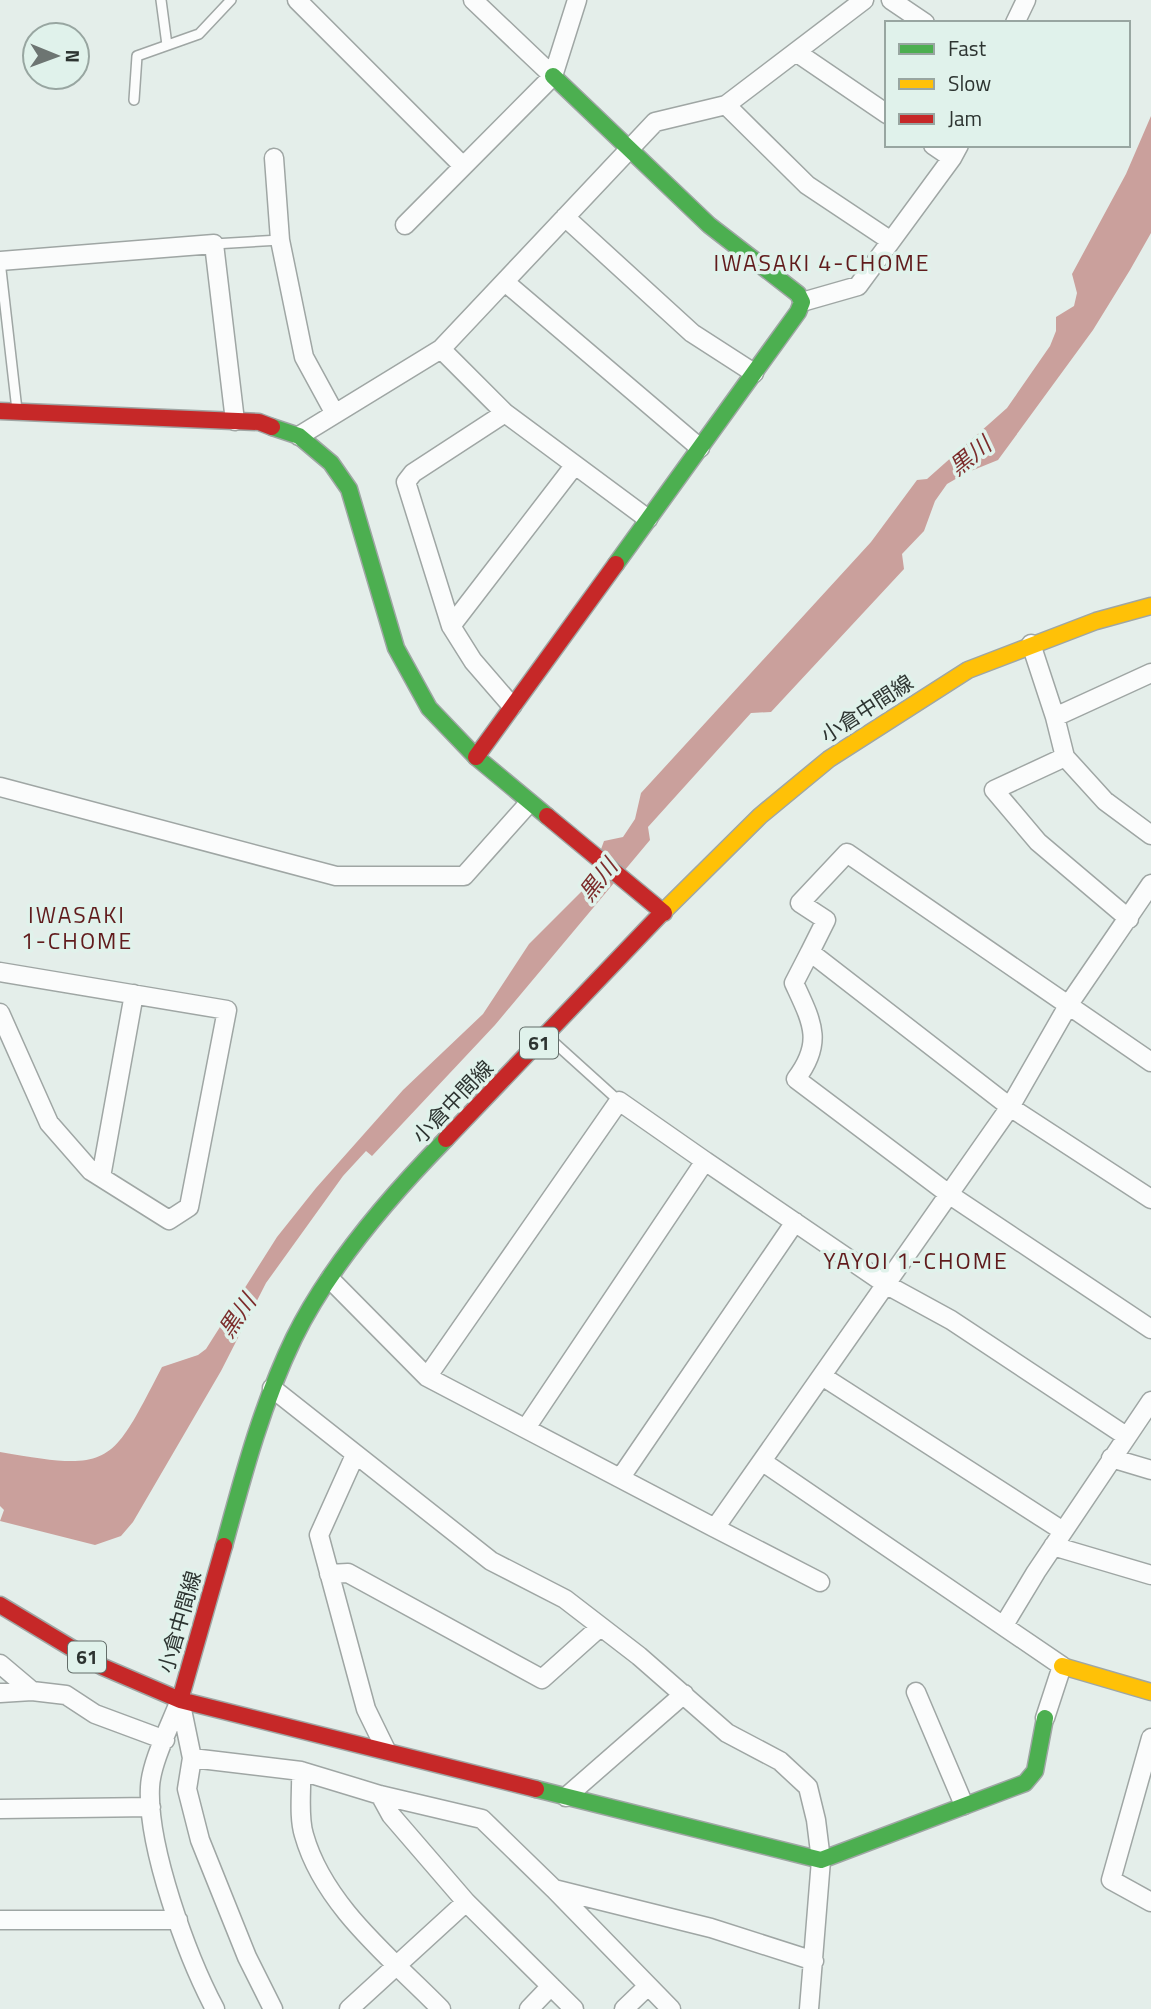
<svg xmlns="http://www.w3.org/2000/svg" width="1151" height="2009" font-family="'Titillium Web','Noto Sans JP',sans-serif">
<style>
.water{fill:#caa09c}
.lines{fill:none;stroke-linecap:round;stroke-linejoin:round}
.lane-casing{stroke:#9fa6a4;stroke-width:12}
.street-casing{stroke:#9fa6a4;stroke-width:21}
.fast-casing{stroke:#9fa6a4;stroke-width:19}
.slow-casing{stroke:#9fa6a4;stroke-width:19}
.jam-casing{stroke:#9fa6a4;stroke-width:19}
.lane{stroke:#fbfcfc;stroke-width:9}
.street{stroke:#fbfcfc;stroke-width:18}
.fast{stroke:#4caf50;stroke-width:16}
.slow{stroke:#ffc107;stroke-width:16}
.jam{stroke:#c62828;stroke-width:16}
.labels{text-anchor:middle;stroke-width:7;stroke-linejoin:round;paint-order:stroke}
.shield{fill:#e0f2eb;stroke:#636d69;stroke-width:2}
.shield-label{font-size:19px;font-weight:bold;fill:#2d3431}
.street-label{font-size:21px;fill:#2d3431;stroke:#e0f2eb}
.neighbourhood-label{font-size:23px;letter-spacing:2px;fill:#601b1c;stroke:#e0f2eb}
.water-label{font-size:23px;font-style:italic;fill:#7c2d2c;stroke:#e0f2eb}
</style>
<rect width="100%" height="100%" fill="#e4eeea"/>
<!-- water -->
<path class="water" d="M 1151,116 L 1151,233 L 1130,270 L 1093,330 L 998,460 L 966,473 L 947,484 L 935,501 L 924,531 L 902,554 L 904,569 L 771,712 L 751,713 L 648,827 L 650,840 L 495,1025 L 372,1156 L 366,1151 L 343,1176 L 266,1283 L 221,1371 L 133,1522 L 121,1536 L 95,1545 L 0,1521 L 4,1510 L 0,1506 L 0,1452 C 113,1472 111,1465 162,1367 L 198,1355 L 206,1349 L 277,1237 L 316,1188 L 403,1090 L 483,1014 L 529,944 L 588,885 L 604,841 L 623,837 L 635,819 L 641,793 L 871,542 L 917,480 L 927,479 L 1007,408 L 1050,346 L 1056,331 L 1056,317 L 1074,306 L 1077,293 L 1072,274 L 1126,174 Z"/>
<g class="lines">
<defs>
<path id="lane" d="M 161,0 L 167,45
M 134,100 L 137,56 L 199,34 L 231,0
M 214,244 L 280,240
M 0,261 L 17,410
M 547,1036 L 619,1101"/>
<path id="street" d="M 297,0 L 462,165
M 473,0 L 553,76
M 891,0 L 925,23
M 1015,23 L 1026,0
M 796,52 L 887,114
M 726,105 L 807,185 L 891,241
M 933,145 L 952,158
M 274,158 L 280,240 L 304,357 L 335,414
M 565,217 L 692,333 L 754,373
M 405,225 L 553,76 L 577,0
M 0,261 L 214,244 L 235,421
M 505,282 L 700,448
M 802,302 L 858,286 L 952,158 L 959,145
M 441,349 L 505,413 L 648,519
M 505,413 L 413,473 L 406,482 L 451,626 L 473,661 L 512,706
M 299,436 L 441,349 L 655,122 L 726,105 L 864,0
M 451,626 L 574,466
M 1031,644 L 1055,717
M 1151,673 L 1055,717 L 1065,757 L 1105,801 L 1151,835
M 1065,757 L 994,790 L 1038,842 L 1129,919
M 0,787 L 336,876 L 464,876 L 529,803
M 810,952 L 826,920 L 800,903 L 847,853 L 1151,1062
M 0,972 L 227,1010 L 189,1207 L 169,1220 L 91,1171 L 49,1123 L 0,1013
M 101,1177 L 134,994
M 1151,1199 L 1010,1107 L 810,952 L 794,983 C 812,1022 824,1042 796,1079 L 950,1195 L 1151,1329
M 330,1279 L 427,1377 L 715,1528 L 1010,1107 L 1069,1004 L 1151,884
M 822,1376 L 1063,1531
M 427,1377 L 619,1101 L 705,1161
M 272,1388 L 491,1561 L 565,1599 L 639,1656 L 727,1733 L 780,1761 L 808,1787 L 816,1820 L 821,1860 L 809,2009
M 526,1428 L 705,1161 L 887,1285 L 951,1320 L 1126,1436
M 355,1455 L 319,1535 L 366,1709 L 386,1750
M 1111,1458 L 1151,1470
M 763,1462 L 1062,1666 L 1045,1718
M 621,1477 L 795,1222
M 715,1528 L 820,1582
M 1053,1546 L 1151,1575
M 329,1574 L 348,1573 L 542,1679 L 599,1628
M 1004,1625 L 1036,1572 L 1151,1401
M 0,1664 L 32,1691
M 916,1692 L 964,1805
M 0,1693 L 32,1691 L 66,1695 L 95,1714 L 165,1740
M 180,1700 L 192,1758 L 187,1789 L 200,1840 L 247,1957 L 273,2009
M 180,1700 C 171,1724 151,1762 150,1787 C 147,1847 187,1956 215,2009
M 1151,1738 L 1111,1880 L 1151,1902
M 192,1758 L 301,1771 L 380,1795 L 482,1819 L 554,1889
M 301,1771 C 302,1790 298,1816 304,1835 C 324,1906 391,1958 441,2009
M 380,1795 L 391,1815 L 466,1902 L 574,2009
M 566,1797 L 684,1694
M 0,1809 L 151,1807
M 0,1920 L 178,1920
M 349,2009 L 466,1902
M 529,2009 L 551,1986
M 624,2009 L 648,1986
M 671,2009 L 554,1889 L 711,1928 L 814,1961"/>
<path id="fast" d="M 553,76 L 709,225 L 798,294 L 802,302 L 798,312 L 616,564
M 272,427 L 299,436 L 331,463 L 349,489 L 396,648 L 429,708 L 476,757 L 547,816
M 224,1546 C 243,1476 262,1404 294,1338 C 330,1265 389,1197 446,1139
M 536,1789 L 821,1860 L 1025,1783 L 1035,1771 L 1045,1718"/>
<path id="slow" d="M 660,915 L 760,816 L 829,759 L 968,670 L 1096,621 L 1151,606
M 1062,1666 L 1151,1692"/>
<path id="jam" d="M 0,411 L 259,422 L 272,427
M 476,757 L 616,564
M 547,816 L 664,913
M 446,1139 L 660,915
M 0,1605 L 103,1667 L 180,1700 L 224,1546
M 180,1700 L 536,1789"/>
</defs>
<!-- lane casing -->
<use href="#lane" class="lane-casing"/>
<!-- street casing -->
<use href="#street" class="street-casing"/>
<!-- fast casing -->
<use href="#fast" class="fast-casing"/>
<!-- slow casing -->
<use href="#slow" class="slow-casing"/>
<!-- jam casing -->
<use href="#jam" class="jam-casing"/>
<!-- lane -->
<use href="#lane" class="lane"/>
<!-- street -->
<use href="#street" class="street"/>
<!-- fast -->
<use href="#fast" class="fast"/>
<!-- slow -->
<use href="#slow" class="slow"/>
<!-- jam -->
<use href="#jam" class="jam"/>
</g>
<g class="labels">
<!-- shield labels -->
<g class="shield">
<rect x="520" y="1027.5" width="38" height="31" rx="5"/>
<rect x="68" y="1641.5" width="38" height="31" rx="5"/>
</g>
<g class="shield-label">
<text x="539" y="1050">61</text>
<text x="87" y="1664">61</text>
</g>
<!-- street labels -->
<g class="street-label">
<text transform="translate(867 709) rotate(-33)" y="7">小倉中間線</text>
<text transform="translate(453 1102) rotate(-46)" y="7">小倉中間線</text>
<text transform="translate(180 1622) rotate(-74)" y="7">小倉中間線</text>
</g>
<!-- neighbourhood labels -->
<g class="neighbourhood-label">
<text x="822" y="271">IWASAKI 4-CHOME</text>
<text x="77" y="923">IWASAKI<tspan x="77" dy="26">1-CHOME</tspan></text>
<text x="916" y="1269">YAYOI 1-CHOME</text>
</g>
<!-- water labels -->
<g class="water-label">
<text transform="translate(970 456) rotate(-39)" y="8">黒川</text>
<text transform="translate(598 880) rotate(-52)" y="8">黒川</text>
<text transform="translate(237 1316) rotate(-56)" y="8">黒川</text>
</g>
</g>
<!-- legend -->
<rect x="885" y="21" width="245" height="126" fill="#e0f2eb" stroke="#98a6a1" stroke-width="2"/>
<rect x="899" y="44" width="35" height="10" fill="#4caf50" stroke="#98a6a1" stroke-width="2"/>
<text x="948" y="56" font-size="21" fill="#2d3431">Fast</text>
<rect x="899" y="79" width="35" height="10" fill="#ffc107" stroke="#98a6a1" stroke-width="2"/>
<text x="948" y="91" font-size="21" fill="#2d3431">Slow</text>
<rect x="899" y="114" width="35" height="10" fill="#c62828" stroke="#98a6a1" stroke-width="2"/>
<text x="948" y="126" font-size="21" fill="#2d3431">Jam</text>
<!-- north arrow -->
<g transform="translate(56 56) rotate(91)"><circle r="33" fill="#e0f2eb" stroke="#98a6a1" stroke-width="2"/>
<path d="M0-5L12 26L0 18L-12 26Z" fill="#6d7572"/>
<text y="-10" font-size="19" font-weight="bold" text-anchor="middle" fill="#2d3431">N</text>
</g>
</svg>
